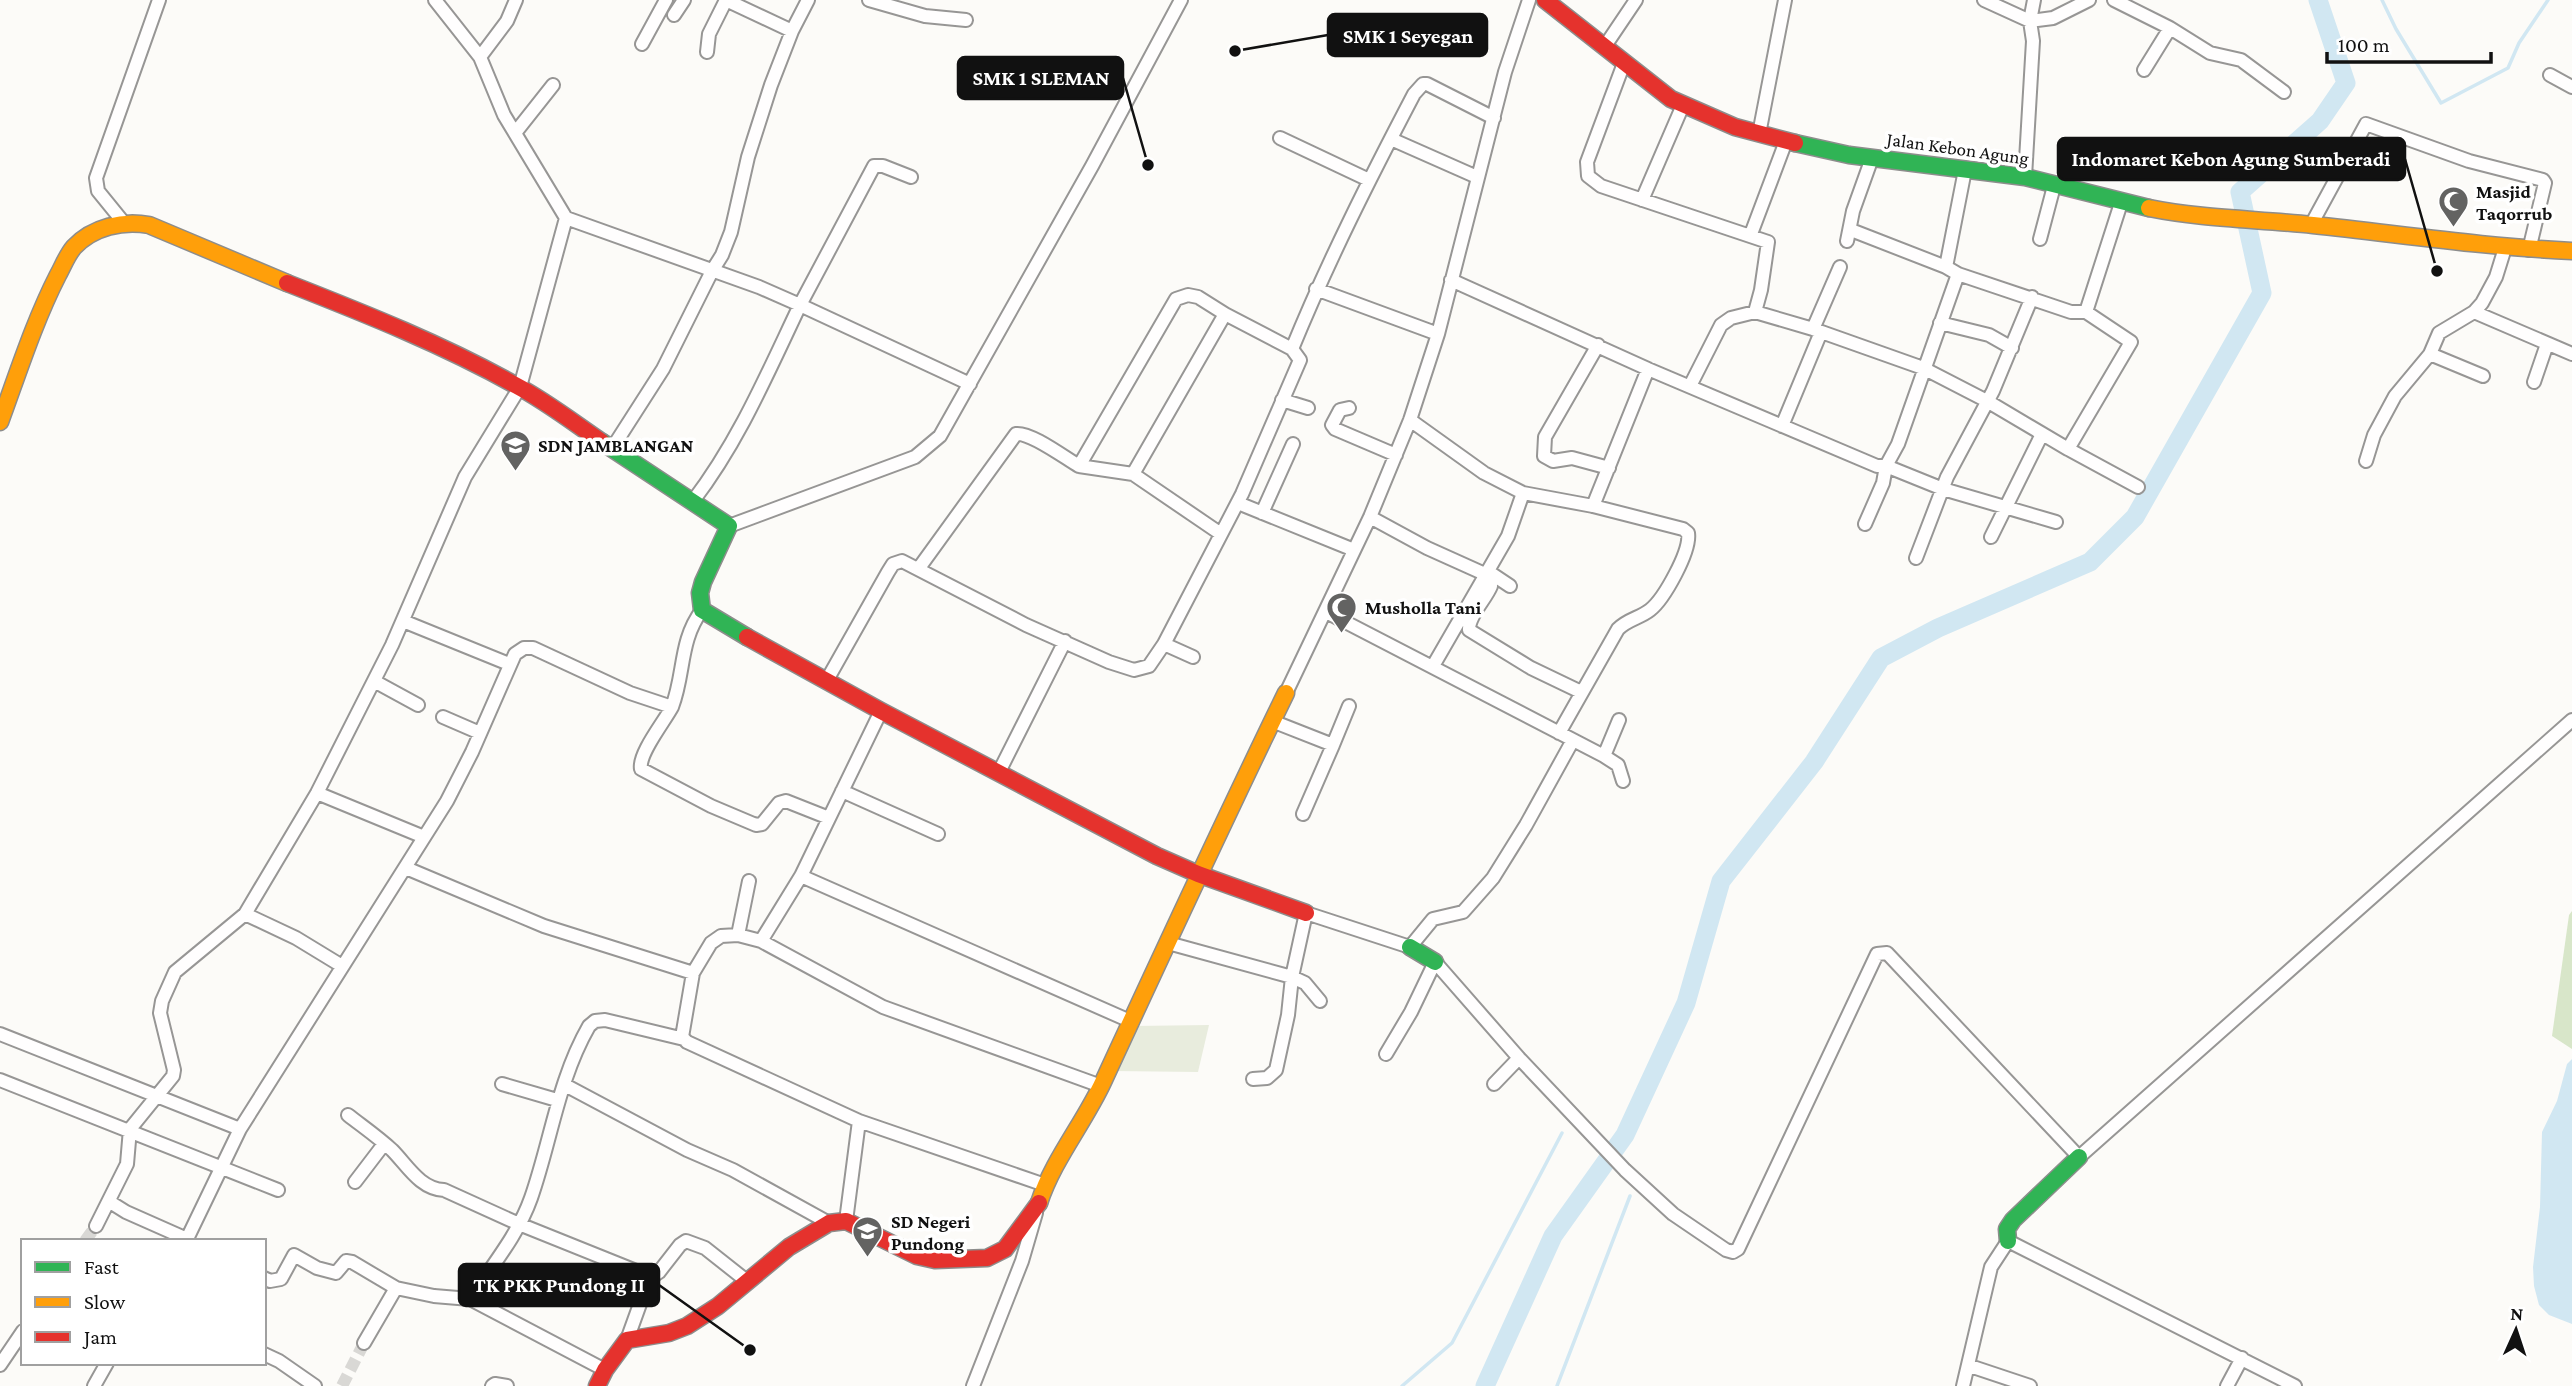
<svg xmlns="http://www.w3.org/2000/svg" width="2572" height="1386" font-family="'Crimson Pro',serif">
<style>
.forest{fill:#d8e6c9}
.cemetery{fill:#e8ecdd}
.water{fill:#d1e7f2}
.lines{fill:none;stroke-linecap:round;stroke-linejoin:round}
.stream{stroke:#d1e7f2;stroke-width:3.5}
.river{stroke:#d1e7f2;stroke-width:19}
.street-tunnel{stroke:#d9d8d5;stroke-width:12;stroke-dasharray:12 6;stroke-linecap:butt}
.street-casing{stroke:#979695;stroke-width:16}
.fast-casing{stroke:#8d8d8c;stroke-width:19}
.slow-casing{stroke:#8d8d8c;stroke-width:19}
.jam-casing{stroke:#8d8d8c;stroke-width:19}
.street{stroke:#fffefe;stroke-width:12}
.fast{stroke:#30b455;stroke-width:16}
.slow{stroke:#ff9f0a;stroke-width:16}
.jam{stroke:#e5322d;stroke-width:16}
.labels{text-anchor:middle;stroke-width:7;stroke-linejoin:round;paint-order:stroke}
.street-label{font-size:19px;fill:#111;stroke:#fff}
.poi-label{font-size:19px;font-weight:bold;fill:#111;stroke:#fff;text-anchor:start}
.leader{fill:none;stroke:#111;stroke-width:2.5}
.callout-dot{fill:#111;stroke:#fff;stroke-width:2.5}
.callout{fill:#111;stroke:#111;stroke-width:2.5}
.callout-label{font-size:21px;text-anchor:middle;font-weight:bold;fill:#fff}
</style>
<rect width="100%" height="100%" fill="#fcfbf8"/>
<!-- forest -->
<path class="forest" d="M 2572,911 L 2572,1049 L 2552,1036 L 2569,915 Z"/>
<!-- cemetery -->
<path class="cemetery" d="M 1209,1025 L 1198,1072 L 1112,1071 L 1134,1026 Z"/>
<!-- water -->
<path class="water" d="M 2572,1059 L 2572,1324 L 2549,1315 L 2539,1305 L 2534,1286 L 2533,1267 L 2540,1207 L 2542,1132 L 2557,1101 L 2567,1064 Z"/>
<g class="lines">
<!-- stream -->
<path class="stream" d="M 2382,0 L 2396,29 L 2441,103 L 2508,68 L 2519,43 L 2548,0
M 1402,1386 L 1452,1343 L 1562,1133
M 1557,1386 L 1630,1196"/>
<!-- river -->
<path class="river" d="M 1485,1386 L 1553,1236 L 1625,1135 L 1686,1003 L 1721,881 L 1814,762 L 1881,658 L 1938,628 L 2090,562 L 2135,517 L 2262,293 L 2240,192 L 2320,121 L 2346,83 L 2318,0"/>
<!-- street-tunnel -->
<path class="street-tunnel" d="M 85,1241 L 96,1226
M 342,1386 L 364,1343"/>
<defs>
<path id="street" d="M 435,0 L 480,57 L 504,115 L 566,218 L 759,287 L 800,305 C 768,372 739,441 693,501
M 726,0 L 792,31
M 869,0 L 925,16 L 966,20
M 1984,0 L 2030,21 L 2053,18 L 2089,0
M 2114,0 L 2170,28 L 2210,53 L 2241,60 L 2284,92
M 674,15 L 684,0
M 642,44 L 666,0
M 1605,46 L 1636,0
M 707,52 L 709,34 L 726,0
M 480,57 L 507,21 L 516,0
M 1624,63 L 1587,162 L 1588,176 L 1601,186 L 1768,242 L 1761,290 L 1755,312
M 2144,70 L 2170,28
M 2550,75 L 2572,87
M 515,133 L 553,85
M 1759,134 L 1785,0
M 1280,138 L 1369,180
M 1391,139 L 1477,177
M 911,177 L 883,166 L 874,166 L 800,305 L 970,384
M 2025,177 L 2033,41 L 2030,21 L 2034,0
M 1642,200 L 1683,105
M 124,223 L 98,191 L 96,178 L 159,0
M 2311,225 L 2366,124 L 2469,161 L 2543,180 L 2545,183 L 2529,250
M 1851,230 L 1946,267
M 1751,234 L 1786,141
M 2040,239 L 2054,186
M 1847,241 L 1853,211 L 1872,158
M 1958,274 L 2071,312 L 2086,312 L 2121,203
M 1451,280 L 1648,369 L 1877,466 L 1886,466 L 1898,444 L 1958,274 L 1946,267 L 1965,170
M 1316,289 L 1438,334
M 2474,312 L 2572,354
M 1940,323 L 1989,335 L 2012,348
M 1813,329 L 1840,267
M 1598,345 L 1545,437 L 1544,456 L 1553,461 L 1572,458 L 1609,468
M 2430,354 L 2483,376
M 2534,382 L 2547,344
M 1690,386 L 1721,325 L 1731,318 L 1755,312 L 1813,329 L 1923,368 L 1987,401 L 2068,449 L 2131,342 L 2086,312
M 1282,400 L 1308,408
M 1349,408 L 1340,410 L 1332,425 L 1335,429 L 1396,455
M 1410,420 L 1484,473 L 1523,493 L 1593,506 L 1683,529 L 1688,533 C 1691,551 1664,599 1650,610 C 1640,618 1628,619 1618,629 L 1559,733
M 1782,426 L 1821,332
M 613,447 L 663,369 L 712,271 L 722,255 L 731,232 L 748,157 L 771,85 L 792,31 L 808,0
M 2068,449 L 2138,487
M 2366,461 L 2374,435 L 2395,396 L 2430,354 L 2439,333 L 2474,312 L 2482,303 L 2496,277 L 2505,248
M 1079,466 L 1133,474 L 1221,534
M 1133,474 L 1225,314
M 1238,503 L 1354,550
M 1593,506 L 1648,369
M 1262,513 L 1293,444
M 1370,517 L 1427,548 L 1487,575 L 1491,586 C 1486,599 1468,616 1469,630 L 1531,668 L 1581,692
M 1865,524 L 1883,483 L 1886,466 L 1943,489 L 2056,522
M 729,526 L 915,457 L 940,436 L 1092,166 L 1181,0
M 1991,537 L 2042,434
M 1916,558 L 1947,477 L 1993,391 L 2032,297
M 919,568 L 1016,434 C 1031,432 1065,458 1079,466 L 1176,299 L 1188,295 L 1198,297 L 1225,314 L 1292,349
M 1489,572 L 1510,586
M 1326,612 L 1604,756 L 1618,765 L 1623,781
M 403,621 L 509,664
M 1164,644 L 1193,657
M 1433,666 L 1508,536 L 1523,493
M 827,680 L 888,572 L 893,564 L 902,561 L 1026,625 L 1109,662 L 1134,670 L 1149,666 L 1164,644 L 1242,494 L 1300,360 L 1292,349 C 1328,261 1370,178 1414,94 L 1423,84 L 1427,84 L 1494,118
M 374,681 L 418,705
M 1286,693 L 1370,517 L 1410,420 L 1438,334 L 1505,72 L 1529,0
M 672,707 C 664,722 638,754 641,769 L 711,806 L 756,825 L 762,824 L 779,803 L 786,801 L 829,818
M 443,717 L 480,733
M 1272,721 L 1333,745 L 1349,706
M 1604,756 L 1619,720
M 999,772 L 1065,641
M 842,791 L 938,834
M 317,793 L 424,837
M 1303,814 L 1333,745
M 406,868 L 544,926 L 693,973
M 801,876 L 1130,1021
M 245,914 L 296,938 L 342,966
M 738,935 L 749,881
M 761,941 L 801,876 L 881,711
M 1168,943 L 1292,977 L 1305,983 L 1320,1001
M 0,1034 L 240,1129
M 1386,1054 L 1411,1012 L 1435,962 L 1519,1058 L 1625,1170 L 1673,1214 L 1726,1250 L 1733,1252 L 1738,1249 L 1877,954 L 1887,953 L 2079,1157 L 2572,720
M 1253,1079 L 1267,1078 L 1276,1070 L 1288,1015 L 1292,977 L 1306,913 L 1410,947 L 1433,919 L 1463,912 L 1493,878 L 1526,825 L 1573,740
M 0,1080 L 278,1190
M 502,1084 L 557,1100
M 1494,1084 L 1519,1058
M 565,1085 L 687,1150 L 733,1170 L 829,1223
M 348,1115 C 362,1126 378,1137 392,1150 C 407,1165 420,1189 444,1190 L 519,1224 L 641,1273 L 649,1279
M 859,1121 L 1045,1185
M 355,1182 L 384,1144
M 110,1202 L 126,1212 L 187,1239 L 240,1129 L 447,801 L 472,752 L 515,654 L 524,648 L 533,648 L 630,693 L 672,707 C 685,673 679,641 702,610
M 846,1221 L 859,1121 L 687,1042 L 682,1037 L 693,973 L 711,943 L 721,936 L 738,935 L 761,941 L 883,1007 L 1101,1086
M 96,1226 L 127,1164 L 130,1129 L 173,1076 L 174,1070 L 160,1013 L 162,1001 L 175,972 L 245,914 L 317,793 L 392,645 L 465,477 L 520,387 L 566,218
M 264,1278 L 270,1281 L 281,1279 L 294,1255 L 317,1268 L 336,1273 L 346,1261 L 352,1262 L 396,1288 L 434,1296 L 470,1299 L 605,1370
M 470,1299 C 491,1267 518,1235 531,1198 C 551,1141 558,1080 589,1026 L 595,1021 L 605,1020 L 684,1039
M 627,1340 L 649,1279 L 659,1272 L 680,1245 L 686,1241 L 705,1248 L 748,1282
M 364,1343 L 396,1288
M 264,1354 L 279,1361 L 315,1386
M 0,1365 L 23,1331
M 1970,1366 L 2030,1386
M 94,1386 L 107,1363
M 492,1386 L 495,1384 L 507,1386
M 973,1386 L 1022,1261 L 1036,1213
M 1963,1386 L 1991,1267 L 2008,1241 L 2295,1386
M 2227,1386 L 2242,1358"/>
<path id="fast" d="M 1795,143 L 1849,155 L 2025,177 L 2149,208
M 602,442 L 729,526 L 703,582 L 700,593 L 702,610 L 747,637
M 1410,947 L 1435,962
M 2008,1241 L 2007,1229 L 2013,1220 L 2079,1157"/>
<path id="slow" d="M 2149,208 C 2203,219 2258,219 2313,225 C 2399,234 2485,247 2572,251
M 0,422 C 18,373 34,322 58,275 C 63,266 67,255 74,247 C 93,227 123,220 149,225 L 287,283
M 1039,1203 C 1053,1160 1084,1123 1103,1082 C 1163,952 1223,822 1286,693"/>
<path id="jam" d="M 1545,0 L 1671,99 L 1735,127 L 1795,143
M 287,283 C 366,314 444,345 517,386 C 547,402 574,423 602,442
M 747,637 L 881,711 L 1157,856 L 1198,874 L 1306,913
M 597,1386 L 605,1370 L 627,1340 L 669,1333 L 687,1326 L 718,1306 L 789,1247 L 829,1223 L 846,1221 L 917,1256 L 935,1260 L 987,1258 L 1005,1249 L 1039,1203"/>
</defs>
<!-- street casing -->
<use href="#street" class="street-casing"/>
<!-- fast casing -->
<use href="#fast" class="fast-casing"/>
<!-- slow casing -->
<use href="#slow" class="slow-casing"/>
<!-- jam casing -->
<use href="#jam" class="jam-casing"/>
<!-- street -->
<use href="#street" class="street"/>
<!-- fast -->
<use href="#fast" class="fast"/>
<!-- slow -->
<use href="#slow" class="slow"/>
<!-- jam -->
<use href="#jam" class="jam"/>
</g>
<!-- icons -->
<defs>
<symbol id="mosque-pin" viewBox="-11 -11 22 30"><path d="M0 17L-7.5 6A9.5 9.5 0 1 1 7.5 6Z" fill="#636362" stroke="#fff"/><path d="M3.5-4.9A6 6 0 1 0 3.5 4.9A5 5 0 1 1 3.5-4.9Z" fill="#fff"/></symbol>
<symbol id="school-pin" viewBox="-11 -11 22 30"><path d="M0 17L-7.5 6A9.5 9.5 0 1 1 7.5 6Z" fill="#636362" stroke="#fff"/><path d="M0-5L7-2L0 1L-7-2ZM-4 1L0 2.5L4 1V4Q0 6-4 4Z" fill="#fff"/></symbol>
</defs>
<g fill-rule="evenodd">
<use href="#mosque-pin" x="2436" y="184" width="35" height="47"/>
<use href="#school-pin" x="498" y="428" width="35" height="47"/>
<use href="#mosque-pin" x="1324" y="590" width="35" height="47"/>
<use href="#school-pin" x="850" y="1214" width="35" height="47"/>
</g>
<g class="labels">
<!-- street labels -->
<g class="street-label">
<text transform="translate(1958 148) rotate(8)" y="7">Jalan Kebon Agung</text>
</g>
<!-- poi labels -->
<g class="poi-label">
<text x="2476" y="198">Masjid<tspan x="2476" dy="22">Taqorrub</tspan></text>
<text x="538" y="452">SDN JAMBLANGAN</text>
<text x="1365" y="614">Musholla Tani</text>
<text x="891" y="1228">SD Negeri<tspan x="891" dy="22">Pundong</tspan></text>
</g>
</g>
<!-- callouts -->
<path class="leader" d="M1235 51L1328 35M1148 165L1123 78M2437 271L2405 159M750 1350L659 1285"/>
<g class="callout-dot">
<circle cx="1235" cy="51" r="7"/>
<circle cx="1148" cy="165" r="7"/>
<circle cx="2437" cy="271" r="7"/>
<circle cx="750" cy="1350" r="7"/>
</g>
<g class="callout">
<rect x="1328" y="14" width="159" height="42" rx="7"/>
<rect x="958" y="57" width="165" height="42" rx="7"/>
<rect x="2058" y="138" width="347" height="42" rx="7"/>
<rect x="459" y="1264" width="200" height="42" rx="7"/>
</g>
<g class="callout-label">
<text x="1408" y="43">SMK 1 Seyegan</text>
<text x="1041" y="85">SMK 1 SLEMAN</text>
<text x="2231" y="166">Indomaret Kebon Agung Sumberadi</text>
<text x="559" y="1292">TK PKK Pundong II</text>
</g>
<!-- legend -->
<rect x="21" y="1239" width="245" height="126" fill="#ffffff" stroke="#a0a0a0" stroke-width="2"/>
<rect x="35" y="1262" width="35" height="10" fill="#30b455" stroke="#a0a0a0" stroke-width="2"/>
<text x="84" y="1274" font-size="21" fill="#111111">Fast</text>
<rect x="35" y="1297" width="35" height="10" fill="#ff9f0a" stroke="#a0a0a0" stroke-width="2"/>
<text x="84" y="1309" font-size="21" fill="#111111">Slow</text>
<rect x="35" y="1332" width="35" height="10" fill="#e5322d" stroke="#a0a0a0" stroke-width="2"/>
<text x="84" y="1344" font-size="21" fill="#111111">Jam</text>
<!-- north arrow -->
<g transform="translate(2516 1330) rotate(3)" stroke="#ffffff" stroke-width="5" paint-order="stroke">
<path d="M0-5L12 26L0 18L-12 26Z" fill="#111111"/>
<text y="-10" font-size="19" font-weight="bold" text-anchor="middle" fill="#111111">N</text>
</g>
<!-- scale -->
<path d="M2327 52v10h164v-10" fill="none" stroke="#111111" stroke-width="3.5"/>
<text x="2338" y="52" font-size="21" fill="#111111" stroke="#ffffff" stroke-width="5" paint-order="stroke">100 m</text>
</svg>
